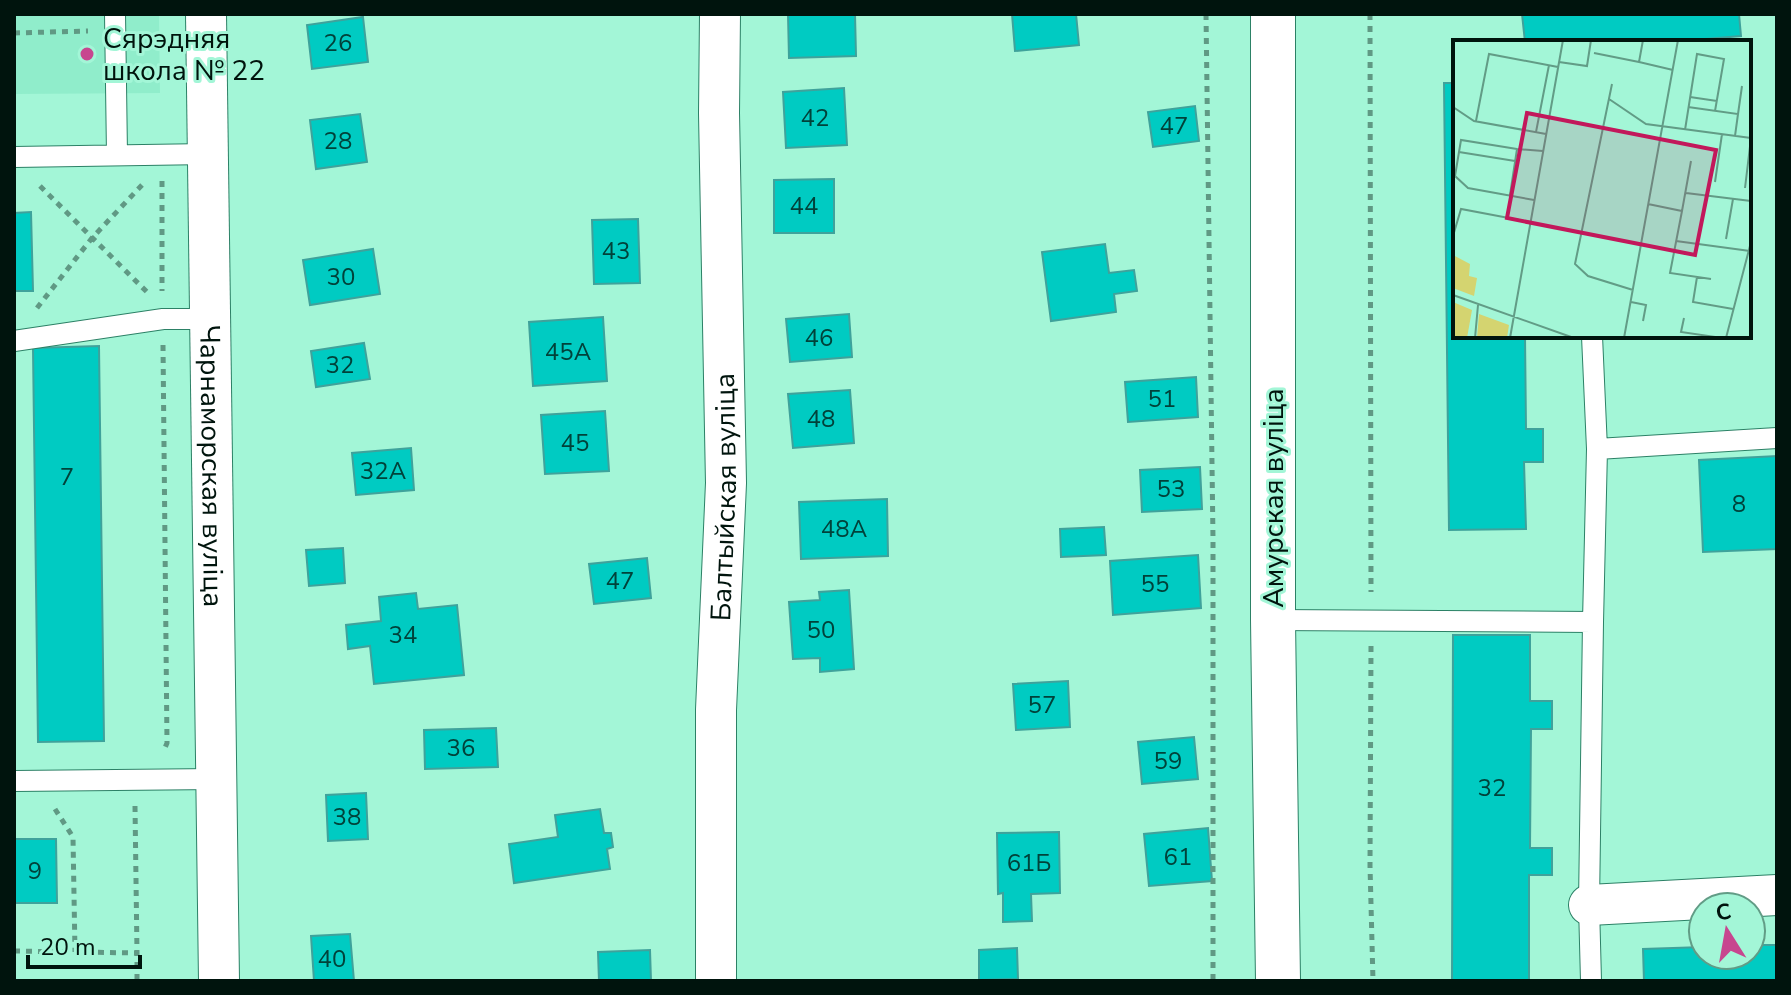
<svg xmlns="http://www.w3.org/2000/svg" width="1791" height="995" font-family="'Nunito Sans',sans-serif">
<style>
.built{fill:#90edcb}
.building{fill:#00cbc2;stroke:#3fa29b;stroke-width:2}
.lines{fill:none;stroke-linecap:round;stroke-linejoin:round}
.service-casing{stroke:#2c8166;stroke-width:22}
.minor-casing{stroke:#2c8166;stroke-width:42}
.tertiary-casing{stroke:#2c8166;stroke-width:46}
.path{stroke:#609984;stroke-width:5;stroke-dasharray:6 6;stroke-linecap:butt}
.service{stroke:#fff;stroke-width:20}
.minor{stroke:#fff;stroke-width:40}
.tertiary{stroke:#fff;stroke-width:44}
.poi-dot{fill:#c7468f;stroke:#a3f6d7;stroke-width:3}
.labels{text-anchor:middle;stroke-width:6;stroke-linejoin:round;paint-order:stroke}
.number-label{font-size:24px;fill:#00423a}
.poi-label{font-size:28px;fill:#00140d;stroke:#a3f6d7;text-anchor:start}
.street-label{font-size:28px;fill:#00140d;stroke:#a3f6d7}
.inset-road{fill:none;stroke:#629c86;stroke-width:2}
.view{fill:#c2185b;fill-opacity:0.15;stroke:#c2185b;stroke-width:4}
.inset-edge{fill:none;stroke:#00140d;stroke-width:4}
</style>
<rect width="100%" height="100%" fill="#a3f6d7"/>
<!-- built -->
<path class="built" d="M 14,14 L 159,14 L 160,93 L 14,94 Z"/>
<!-- building -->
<path class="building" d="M 788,14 L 855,14 L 856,56 L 789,58 Z
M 1012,14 L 1076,14 L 1079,45 L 1015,51 Z
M 1522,14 L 1739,14 L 1741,36 L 1670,42 L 1525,42 Z
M 363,17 L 368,62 L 312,69 L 307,25 Z
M 1444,83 L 1455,83 L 1455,336 L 1525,336 L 1526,429 L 1543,429 L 1543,462 L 1524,462 L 1526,529 L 1449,530 Z
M 844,88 L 847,145 L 786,148 L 783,92 Z
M 1195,106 L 1199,141 L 1153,147 L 1148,112 Z
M 360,114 L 367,162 L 316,169 L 310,120 Z
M 834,179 L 834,233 L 774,233 L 774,180 Z
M 31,212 L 33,291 L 14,291 L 14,213 Z
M 638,219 L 640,283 L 594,284 L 592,220 Z
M 1105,244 L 1109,273 L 1134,270 L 1137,291 L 1114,294 L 1116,312 L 1051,321 L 1042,252 Z
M 373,249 L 380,294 L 310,305 L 303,260 Z
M 849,314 L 852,357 L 790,362 L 786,319 Z
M 603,317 L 607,381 L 533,386 L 529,322 Z
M 364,343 L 370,379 L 316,387 L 311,351 Z
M 99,346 L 104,741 L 38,742 L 33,348 Z
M 1196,377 L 1198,417 L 1128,422 L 1125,382 Z
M 850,390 L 854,443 L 793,448 L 788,394 Z
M 605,411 L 609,471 L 545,474 L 541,415 Z
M 411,448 L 414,490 L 356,495 L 352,453 Z
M 1777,456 L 1777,549 L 1703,552 L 1699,460 Z
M 1200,467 L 1202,509 L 1142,512 L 1140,470 Z
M 887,499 L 888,556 L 801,559 L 799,502 Z
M 1104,527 L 1106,555 L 1061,557 L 1060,529 Z
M 343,548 L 345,583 L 309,586 L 306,550 Z
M 1198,555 L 1201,608 L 1113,615 L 1110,561 Z
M 647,558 L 651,598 L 594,604 L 589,564 Z
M 849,590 L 854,669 L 820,672 L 820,658 L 793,659 L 789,602 L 820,600 L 819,592 Z
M 416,593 L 418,609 L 457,605 L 464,675 L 374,684 L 370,646 L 348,649 L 346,625 L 381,621 L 379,597 Z
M 1453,635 L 1530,635 L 1530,701 L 1552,701 L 1552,729 L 1531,729 L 1530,848 L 1552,848 L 1552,875 L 1529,875 L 1529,981 L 1452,981 Z
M 1068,681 L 1070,727 L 1016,730 L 1013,684 Z
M 496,728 L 498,767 L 425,769 L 424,730 Z
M 1194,737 L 1198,779 L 1142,784 L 1138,742 Z
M 366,793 L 368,839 L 328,841 L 326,795 Z
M 600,809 L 604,833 L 611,833 L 613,847 L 607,849 L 610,869 L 514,883 L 509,844 L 558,837 L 555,815 Z
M 1208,828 L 1212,881 L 1149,886 L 1144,834 Z
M 1059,832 L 1060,893 L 1031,894 L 1032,921 L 1003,922 L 1003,893 L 998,894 L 997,833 Z
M 14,839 L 56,839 L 57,903 L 14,903 Z
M 350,934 L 354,981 L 314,981 L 311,936 Z
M 1751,945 L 1777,945 L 1777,981 L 1644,981 L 1643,949 L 1703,947 L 1703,955 L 1751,955 Z
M 1017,948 L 1018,979 L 979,980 L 979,950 Z
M 650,950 L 651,981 L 599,981 L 598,952 Z"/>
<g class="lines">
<defs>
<path id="service" d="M 115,14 L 117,155
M 14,157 L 208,154
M 14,341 L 163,319 L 210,319
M 1597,449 L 1777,438
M 1273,620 L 1593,622 L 1597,449 L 1592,336
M 14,781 L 216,779
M 1591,981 L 1589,905 L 1593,622"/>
<g id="minor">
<path id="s1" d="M 206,14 L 219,981"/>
<path d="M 1589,905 L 1777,895"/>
<path id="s2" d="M 716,981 L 716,710 L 726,483 L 719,113 L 720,14"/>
</g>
<path id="tertiary" d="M 1273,14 L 1273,620 L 1278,981"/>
</defs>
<!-- service casing -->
<use href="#service" class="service-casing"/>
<!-- minor casing -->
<use href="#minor" class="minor-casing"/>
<!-- tertiary casing -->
<use href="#tertiary" class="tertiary-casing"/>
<!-- path -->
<path class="path" d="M 1206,14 L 1213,539 L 1213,981
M 1370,14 L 1371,592
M 14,33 L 88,31
M 162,181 L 162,291
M 40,186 L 149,294
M 37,308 L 92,238 L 142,185
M 163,345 L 167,743 L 164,750
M 1371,646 L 1370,866 L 1373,981
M 135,806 L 137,953
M 55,809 L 73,837 L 75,952
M 14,951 L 137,953 L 137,981"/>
<!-- service -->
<use href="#service" class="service"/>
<!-- minor -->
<use href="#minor" class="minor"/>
<!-- tertiary -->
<use href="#tertiary" class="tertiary"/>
</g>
<!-- markers -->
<circle class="poi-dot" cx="87" cy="54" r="8"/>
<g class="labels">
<!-- number labels -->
<g class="number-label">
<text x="338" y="51">26</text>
<text x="815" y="126">42</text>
<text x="1174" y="134">47</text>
<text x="338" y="149">28</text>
<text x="804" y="214">44</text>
<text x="616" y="259">43</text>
<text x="341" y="285">30</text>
<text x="819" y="346">46</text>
<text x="568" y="360">45А</text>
<text x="340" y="373">32</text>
<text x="1162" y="407">51</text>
<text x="821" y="427">48</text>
<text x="575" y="451">45</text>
<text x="383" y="479">32А</text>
<text x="67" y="485">7</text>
<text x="1171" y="497">53</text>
<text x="1739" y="512">8</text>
<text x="844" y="537">48А</text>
<text x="620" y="589">47</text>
<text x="1155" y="592">55</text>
<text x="821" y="638">50</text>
<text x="403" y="643">34</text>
<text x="1042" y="713">57</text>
<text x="461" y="756">36</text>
<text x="1168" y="769">59</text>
<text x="1492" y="796">32</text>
<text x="347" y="825">38</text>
<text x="1178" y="865">61</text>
<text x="1029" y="871">61Б</text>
<text x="35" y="879">9</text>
<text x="332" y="967">40</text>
</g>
<!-- poi labels -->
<g class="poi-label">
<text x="103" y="48">Сярэдняя<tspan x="103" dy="32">школа № 22</tspan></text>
</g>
<!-- street labels -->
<g class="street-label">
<text dy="10" stroke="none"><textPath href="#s1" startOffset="452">Чарнаморская вуліца</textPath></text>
<text dy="10" stroke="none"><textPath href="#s2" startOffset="484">Балтыйская вуліца</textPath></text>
<text transform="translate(1273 498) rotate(-90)" y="10">Амурская вуліца</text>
</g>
</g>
<!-- overview -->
<g transform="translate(1453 40)">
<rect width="298" height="298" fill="#a3f6d7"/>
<path d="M 0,215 L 17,224 L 16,236 L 24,238 L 21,256 L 0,248 ZM 0,262 L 19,270 L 14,298 L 0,298 ZM 26,274 L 56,285 L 54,298 L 24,298 Z" fill="#d4d470"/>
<path class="inset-road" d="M 190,0 L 186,22 L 220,30M 141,13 L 186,22M 106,22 L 134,26 L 138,0M 159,44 L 122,224 L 135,236 L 180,250M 237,57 L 264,61M 156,59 L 193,84 L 298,98M 0,67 L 21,81 L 93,94M 235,67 L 285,74 L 282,96M 285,74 L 289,46M 23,81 L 36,14 L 105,27M 232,90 L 244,14 L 271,19 L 262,71M 83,92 L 96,25M 6,112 L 62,121M 2,136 L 8,100 L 64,109M 2,136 L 15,148 L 81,160M 262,142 L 269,94M 292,148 L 298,98M 233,153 L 298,161M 57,155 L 64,109 L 90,111M 195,164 L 229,171 L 238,121M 229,171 L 217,233 L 258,239M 0,196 L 8,169 L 77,182M 273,199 L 280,159M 223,201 L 297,211M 244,237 L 240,262 L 280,269M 0,255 L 121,298M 178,262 L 193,265 L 190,281M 231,278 L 228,292 L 269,298M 22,298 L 25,265M 57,298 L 110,0M 171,298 L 225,0M 273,298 L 298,202"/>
<path class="view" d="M 74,73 L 263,110 L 242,215 L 54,178 Z"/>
<rect width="298" height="298" class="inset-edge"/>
</g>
<!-- border -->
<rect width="1791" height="995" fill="none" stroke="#00140d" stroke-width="32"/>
<!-- north arrow -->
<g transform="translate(1727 931) rotate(349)"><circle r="38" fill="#a3f6d7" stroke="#629c86" stroke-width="2"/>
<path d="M0-6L14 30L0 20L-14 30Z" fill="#c7468f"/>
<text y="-12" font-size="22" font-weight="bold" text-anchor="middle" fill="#00140d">С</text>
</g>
<!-- scale -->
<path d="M28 955v12h112v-12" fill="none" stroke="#00140d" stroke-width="4"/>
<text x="40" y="955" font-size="24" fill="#00140d" stroke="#a3f6d7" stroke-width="6" paint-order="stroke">20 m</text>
</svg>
